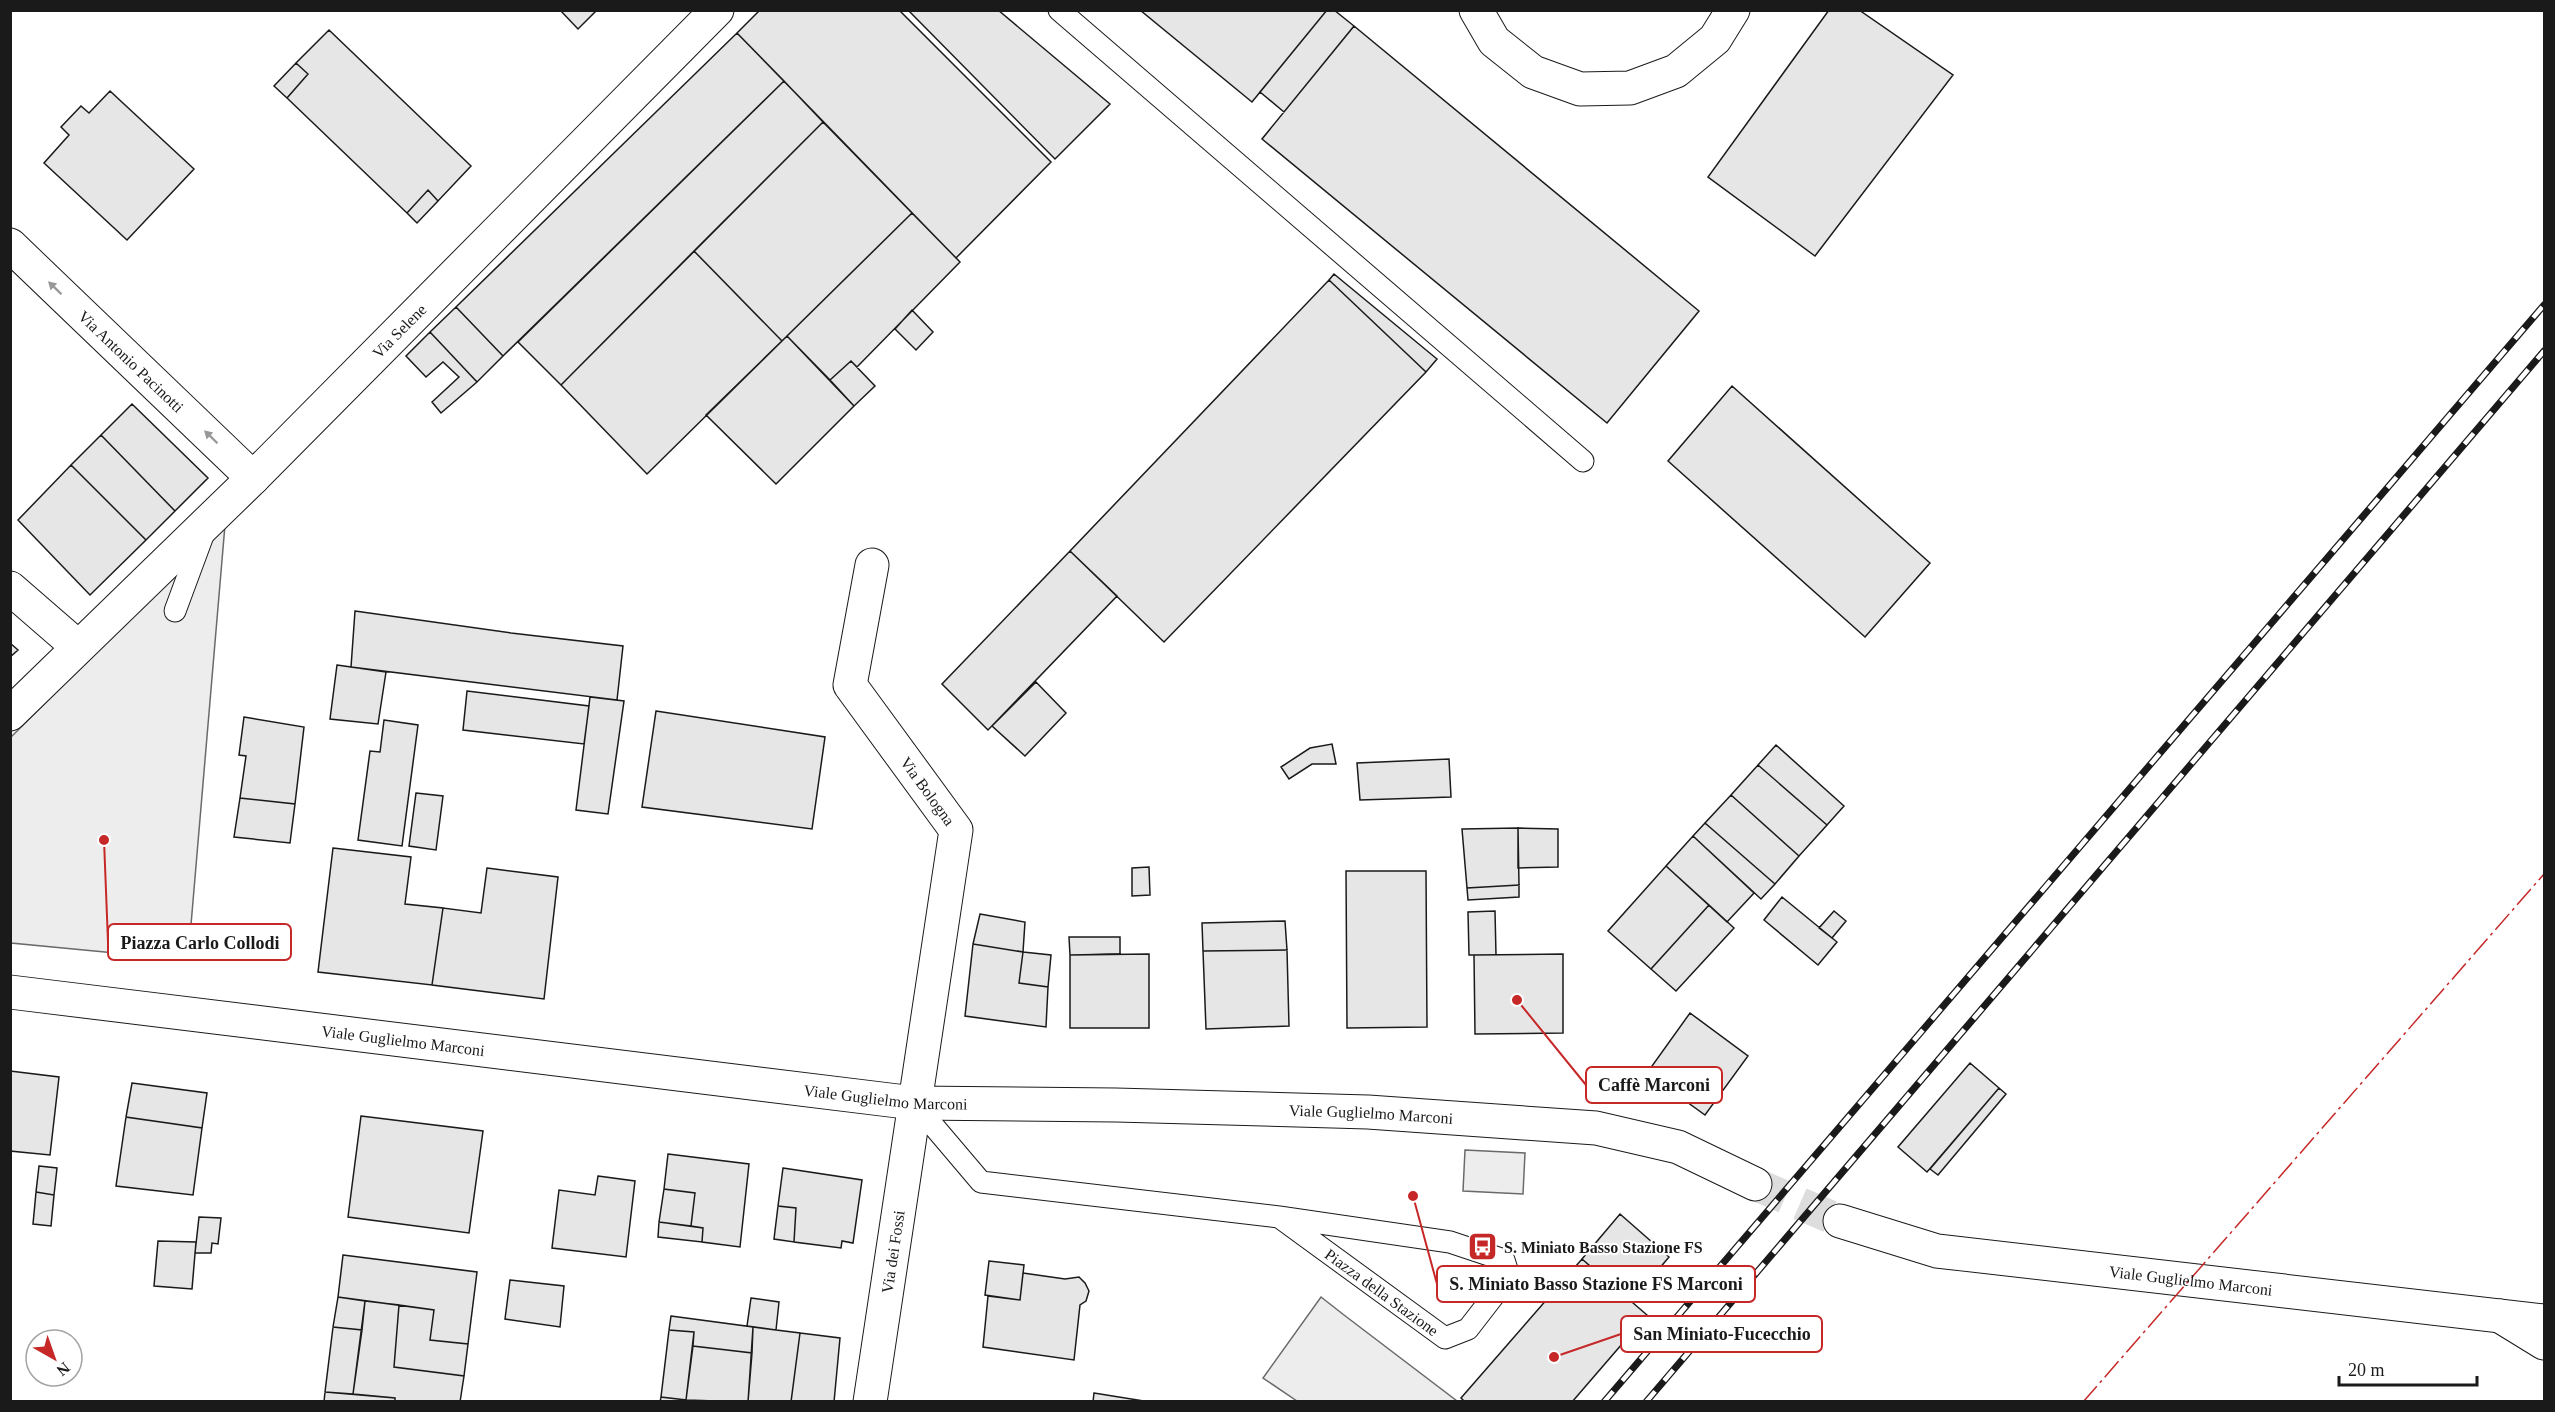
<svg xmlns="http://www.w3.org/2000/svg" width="2555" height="1412" font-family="'Times New Roman',serif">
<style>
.parking{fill:#ededed;stroke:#6a6a6a;stroke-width:1.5}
.building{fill:#e6e6e6;stroke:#1a1a1a;stroke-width:1.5}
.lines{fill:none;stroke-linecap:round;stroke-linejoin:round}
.tertiary-tunnel{stroke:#ddd;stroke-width:33;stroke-dasharray:33 16;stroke-linecap:butt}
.service-casing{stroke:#1a1a1a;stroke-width:23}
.minor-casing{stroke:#1a1a1a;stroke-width:35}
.tertiary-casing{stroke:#1a1a1a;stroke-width:35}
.service{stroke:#fff;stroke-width:21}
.minor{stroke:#fff;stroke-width:33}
.tertiary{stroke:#fff;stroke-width:33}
.rail-casing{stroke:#1a1a1a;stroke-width:7}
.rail{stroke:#fff;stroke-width:4.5;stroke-dasharray:14;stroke-linecap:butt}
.power{stroke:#c62828;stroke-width:1.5;stroke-dasharray:21 4.5 3 4.5;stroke-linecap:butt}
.oneway{fill:#989898}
.labels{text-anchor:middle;stroke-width:4.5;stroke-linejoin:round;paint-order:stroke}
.street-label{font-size:16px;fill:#1a1a1a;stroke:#fff}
.poi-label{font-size:16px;font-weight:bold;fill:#1a1a1a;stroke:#fff;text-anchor:start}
.leader{fill:none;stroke:#c62828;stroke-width:2}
.callout-dot{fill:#c62828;stroke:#fff;stroke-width:2}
.callout{fill:#fff;stroke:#c62828;stroke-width:2}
.callout-label{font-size:18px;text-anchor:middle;font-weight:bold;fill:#1a1a1a}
</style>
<rect width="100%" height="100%" fill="#fff"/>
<!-- parking -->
<path class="parking" d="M 225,525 L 188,960 L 11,943 L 11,737 Z
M 1465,1150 L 1525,1153 L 1523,1194 L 1463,1191 Z
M 1321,1297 L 1344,1315 L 1457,1401 L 1297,1401 L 1263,1378 Z"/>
<!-- building -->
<path class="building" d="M 560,10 L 597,10 L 578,29 Z
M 760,10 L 899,10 L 1051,162 L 956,258 L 737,33 Z
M 908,10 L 998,10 L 1110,104 L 1055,159 Z
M 1140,10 L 1327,10 L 1252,102 Z
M 1327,10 L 1334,10 L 1354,26 L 1284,112 L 1260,92 Z
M 1829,10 L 1859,10 L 1953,75 L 1815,256 L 1708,177 Z
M 1354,26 L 1699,311 L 1607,423 L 1262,139 Z
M 329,30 L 471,166 L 438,201 L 428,190 L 407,213 L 287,98 L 308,74 L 296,63 Z
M 737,33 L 784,81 L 503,356 L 456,307 Z
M 296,63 L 308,74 L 287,98 L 274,86 Z
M 784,81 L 823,122 L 561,385 L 518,342 Z
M 110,91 L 194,169 L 127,240 L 44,163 L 69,135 L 61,127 L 81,106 L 89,113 Z
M 823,122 L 912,213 L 782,341 L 694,251 Z
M 428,190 L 438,201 L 417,223 L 407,213 Z
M 912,213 L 960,262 L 857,367 L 851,361 L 830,380 L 787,336 Z
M 694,251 L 782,341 L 647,474 L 561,385 Z
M 1334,274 L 1437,359 L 1426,372 L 1329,280 Z
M 1329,280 L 1426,372 L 1164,642 L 1070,551 Z
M 456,307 L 503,356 L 477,382 L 430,332 Z
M 912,310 L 933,332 L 916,350 L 895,329 Z
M 430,332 L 477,382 L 441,413 L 432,402 L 459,377 L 443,362 L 426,377 L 406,356 Z
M 787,336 L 854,406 L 776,484 L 706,415 Z
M 851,361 L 875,386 L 854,406 L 830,380 Z
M 1732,386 L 1930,563 L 1865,637 L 1668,461 Z
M 132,404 L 208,478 L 175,511 L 101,435 Z
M 101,435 L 175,511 L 146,540 L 71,465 Z
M 71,465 L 146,540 L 90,595 L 18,520 Z
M 1070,551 L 1117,596 L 988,730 L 942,684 Z
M 355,611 L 511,633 L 623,646 L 617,700 L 351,667 Z
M 10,643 L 18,650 L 10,657 Z
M 337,665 L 386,672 L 378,724 L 330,719 Z
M 1036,682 L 1066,713 L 1025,756 L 992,726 Z
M 467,691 L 589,706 L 584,744 L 463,730 Z
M 590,697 L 624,701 L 608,814 L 576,810 Z
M 656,711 L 825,737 L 812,829 L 642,807 Z
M 244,717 L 304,727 L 295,804 L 240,798 L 246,756 L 239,755 Z
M 384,720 L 418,725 L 402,846 L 358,840 L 370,751 L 380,752 Z
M 1332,744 L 1336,764 L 1312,764 L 1289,779 L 1281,767 L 1310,748 Z
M 1776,745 L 1844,806 L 1827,825 L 1758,765 Z
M 1449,759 L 1451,797 L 1360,800 L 1357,763 Z
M 1758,765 L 1827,825 L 1799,856 L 1731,795 Z
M 416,793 L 443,796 L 436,850 L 409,846 Z
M 1731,795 L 1799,856 L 1775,884 L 1705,823 Z
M 240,798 L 295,804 L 290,843 L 234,837 Z
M 1705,823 L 1775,884 L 1761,899 L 1693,836 Z
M 1518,828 L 1558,829 L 1558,867 L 1518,868 Z
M 1518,828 L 1519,885 L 1467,888 L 1462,829 Z
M 1693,836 L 1754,893 L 1727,922 L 1666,866 Z
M 333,848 L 411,857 L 405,904 L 443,908 L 432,985 L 318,972 Z
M 1666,866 L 1709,905 L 1651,969 L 1608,931 Z
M 1149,867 L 1150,895 L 1132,896 L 1132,868 Z
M 487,868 L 558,877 L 544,999 L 432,985 L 443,908 L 481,913 Z
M 1346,871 L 1426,871 L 1427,1027 L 1347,1028 Z
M 1519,885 L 1519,897 L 1468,900 L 1467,888 Z
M 1782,897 L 1837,942 L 1818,965 L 1764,920 Z
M 1709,905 L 1734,928 L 1676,991 L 1651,969 Z
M 1495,911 L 1496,955 L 1469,955 L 1468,912 Z
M 1834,911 L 1846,921 L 1832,938 L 1819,928 Z
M 980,914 L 1025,922 L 1023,952 L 973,944 Z
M 1285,921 L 1287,950 L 1203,951 L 1202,923 Z
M 1069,937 L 1120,937 L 1120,954 L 1070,955 Z
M 973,944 L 1023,952 L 1019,983 L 1048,987 L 1046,1027 L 965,1016 Z
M 1287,950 L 1289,1026 L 1206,1029 L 1203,951 Z
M 1023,952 L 1051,955 L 1048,987 L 1019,983 Z
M 1149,954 L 1149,1028 L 1070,1028 L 1070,955 Z
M 1563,954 L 1563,1033 L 1475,1034 L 1474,955 Z
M 1690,1013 L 1748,1056 L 1705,1115 L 1647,1073 Z
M 1970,1063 L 1999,1088 L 1927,1172 L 1898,1147 Z
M 10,1071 L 59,1077 L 50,1155 L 10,1151 Z
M 132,1083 L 207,1093 L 202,1128 L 126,1117 Z
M 1999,1088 L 2006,1094 L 1938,1175 L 1930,1169 Z
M 361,1116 L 483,1131 L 469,1233 L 348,1217 Z
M 126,1117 L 202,1128 L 193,1195 L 116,1186 Z
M 668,1154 L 749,1164 L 740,1247 L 702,1242 L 703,1228 L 691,1226 L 695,1193 L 664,1189 Z
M 39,1166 L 57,1168 L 54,1195 L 36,1192 Z
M 783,1168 L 862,1180 L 853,1243 L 842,1241 L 841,1248 L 794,1242 L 796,1208 L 778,1206 Z
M 598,1176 L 635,1181 L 626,1257 L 552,1248 L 559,1190 L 595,1195 Z
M 664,1189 L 695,1193 L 691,1226 L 659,1222 Z
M 36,1192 L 54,1195 L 51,1226 L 33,1224 Z
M 778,1206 L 796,1208 L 794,1242 L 774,1239 Z
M 1620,1214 L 1669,1257 L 1631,1302 L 1582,1259 Z
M 199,1217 L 221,1218 L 218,1244 L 212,1243 L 211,1253 L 195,1253 Z
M 659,1222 L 703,1228 L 702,1242 L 658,1237 Z
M 158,1241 L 196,1242 L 192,1289 L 154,1286 Z
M 343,1255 L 477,1272 L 468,1344 L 430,1340 L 434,1310 L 338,1297 Z
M 1582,1259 L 1647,1315 L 1572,1402 L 1465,1402 L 1461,1398 Z
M 989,1261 L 1024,1265 L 1020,1300 L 985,1295 Z
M 1023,1273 L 1065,1279 L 1079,1277 L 1085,1283 L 1089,1291 L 1086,1301 L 1080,1305 L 1074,1360 L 983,1347 L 988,1296 L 1020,1300 Z
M 510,1280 L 564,1286 L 560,1327 L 505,1319 Z
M 338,1297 L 365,1301 L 362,1330 L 333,1327 Z
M 751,1298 L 779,1302 L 776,1330 L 747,1326 Z
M 365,1301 L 399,1305 L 394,1367 L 464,1376 L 460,1402 L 395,1402 L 395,1398 L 353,1394 Z
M 399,1305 L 434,1310 L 430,1340 L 468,1344 L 464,1376 L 394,1367 Z
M 671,1316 L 753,1327 L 752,1353 L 693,1346 L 694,1332 L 669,1330 Z
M 333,1327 L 362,1330 L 353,1394 L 325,1392 Z
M 753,1327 L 800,1333 L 791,1402 L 748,1402 Z
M 669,1330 L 694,1332 L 686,1400 L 661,1397 Z
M 800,1333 L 840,1338 L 834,1402 L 791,1402 Z
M 693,1346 L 752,1353 L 748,1402 L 686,1400 Z
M 325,1392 L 395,1398 L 395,1402 L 324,1402 Z
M 1094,1393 L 1150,1402 L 1093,1402 Z
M 661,1397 L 686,1400 L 686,1402 L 660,1402 Z"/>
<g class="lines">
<!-- tertiary-tunnel -->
<path class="tertiary-tunnel" d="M 1755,1184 L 1840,1221"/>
<defs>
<g id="service">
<path d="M 1059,10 L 1583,461"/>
<path d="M 175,611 L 205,530"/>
<path id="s1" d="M 914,1103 L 981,1182 L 1279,1217 L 1445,1338 L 1468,1329 L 1509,1276 L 1504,1260 L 1450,1242 L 1279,1217"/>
</g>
<g id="minor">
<path d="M 1476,10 L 1494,41 L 1533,72 L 1580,89 L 1630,88 L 1676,71 L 1715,39 L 1733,10"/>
<path id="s2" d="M 10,245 L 253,478"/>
<path d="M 10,588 L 78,647"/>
<path id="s3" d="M 10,714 L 253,478 L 717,10"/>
<path d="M 2500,1316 L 2544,1343"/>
<path id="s4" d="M 870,1402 L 956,830 L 850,685 L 872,565"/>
</g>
<g id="tertiary">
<path id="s5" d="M 10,992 L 914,1103 L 1116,1105 L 1368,1112 L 1596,1128 L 1678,1147 L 1755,1184"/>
<path id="s6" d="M 1840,1221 L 1937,1251 L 2544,1321"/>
</g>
</defs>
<!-- service casing -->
<use href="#service" class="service-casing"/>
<!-- minor casing -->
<use href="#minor" class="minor-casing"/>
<!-- tertiary casing -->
<use href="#tertiary" class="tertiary-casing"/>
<!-- service -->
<use href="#service" class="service"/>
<!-- minor -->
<use href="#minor" class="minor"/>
<!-- tertiary -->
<use href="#tertiary" class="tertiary"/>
<defs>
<path id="rail" d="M 1604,1402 L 2544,305
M 1646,1402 L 2544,351"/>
</defs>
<!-- rail casing -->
<use href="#rail" class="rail-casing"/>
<!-- rail -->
<use href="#rail" class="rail"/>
<!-- power -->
<path class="power" d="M 2083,1402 L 2544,874"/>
</g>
<!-- one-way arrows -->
<defs><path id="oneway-solid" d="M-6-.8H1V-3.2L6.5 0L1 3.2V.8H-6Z" transform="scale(1.5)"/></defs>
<g class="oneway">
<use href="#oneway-solid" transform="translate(55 288) rotate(-136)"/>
<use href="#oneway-solid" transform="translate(211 437) rotate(-136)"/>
</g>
<!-- icons -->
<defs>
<symbol id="bus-square" viewBox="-11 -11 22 22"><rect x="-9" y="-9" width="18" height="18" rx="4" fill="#c62828" stroke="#fff"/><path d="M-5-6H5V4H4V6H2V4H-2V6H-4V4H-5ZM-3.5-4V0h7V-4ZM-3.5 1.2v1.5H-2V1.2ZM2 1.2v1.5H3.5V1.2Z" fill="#fff"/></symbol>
</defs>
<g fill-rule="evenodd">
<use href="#bus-square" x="1466" y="1230" width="33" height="33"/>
</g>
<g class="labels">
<!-- street labels -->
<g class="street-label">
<text dy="6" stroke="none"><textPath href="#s3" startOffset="546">Via Selene</textPath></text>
<text dy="6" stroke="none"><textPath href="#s2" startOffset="168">Via Antonio Pacinotti</textPath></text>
<text transform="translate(928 791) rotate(54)" y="6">Via Bologna</text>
<text dy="6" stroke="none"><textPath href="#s5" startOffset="396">Viale Guglielmo Marconi</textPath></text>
<text dy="6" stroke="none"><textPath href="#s5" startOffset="882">Viale Guglielmo Marconi</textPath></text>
<text dy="6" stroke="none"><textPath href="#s5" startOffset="1368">Viale Guglielmo Marconi</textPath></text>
<text dy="6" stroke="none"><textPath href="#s4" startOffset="152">Via dei Fossi</textPath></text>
<text dy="6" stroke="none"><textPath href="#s6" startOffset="357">Viale Guglielmo Marconi</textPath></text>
<text dy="6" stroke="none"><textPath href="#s1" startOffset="531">Piazza della Stazione</textPath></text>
</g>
<!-- poi labels -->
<g class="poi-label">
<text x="1504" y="1253">S. Miniato Basso Stazione FS</text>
</g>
</g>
<!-- callouts -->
<path class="leader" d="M104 840L108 942M1517 1000L1586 1085M1413 1196L1437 1284M1554 1357L1621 1334"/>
<g class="callout-dot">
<circle cx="104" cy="840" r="6"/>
<circle cx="1517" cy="1000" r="6"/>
<circle cx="1413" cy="1196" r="6"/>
<circle cx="1554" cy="1357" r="6"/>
</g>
<g class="callout">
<rect x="108" y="924" width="183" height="36" rx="6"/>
<rect x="1586" y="1067" width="136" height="36" rx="6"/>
<rect x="1437" y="1266" width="318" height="36" rx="6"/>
<rect x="1621" y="1316" width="201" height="36" rx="6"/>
</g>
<g class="callout-label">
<text x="200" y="949">Piazza Carlo Collodi</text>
<text x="1654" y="1091">Caffè Marconi</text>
<text x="1596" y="1290">S. Miniato Basso Stazione FS Marconi</text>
<text x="1722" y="1340">San Miniato-Fucecchio</text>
</g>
<!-- border -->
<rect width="2555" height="1412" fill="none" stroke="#1a1a1a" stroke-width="24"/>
<!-- north arrow -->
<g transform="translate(54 1358) rotate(140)"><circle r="28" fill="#ffffff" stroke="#a3a3a3" stroke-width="1.5"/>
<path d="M0-4.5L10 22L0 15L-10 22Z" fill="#c62828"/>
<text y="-9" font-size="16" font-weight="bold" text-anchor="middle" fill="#1a1a1a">N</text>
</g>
<!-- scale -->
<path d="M2339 1376v9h138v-9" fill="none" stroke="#1a1a1a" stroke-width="3"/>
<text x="2348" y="1376" font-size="18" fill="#1a1a1a" stroke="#ffffff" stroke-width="4.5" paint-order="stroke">20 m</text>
</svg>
